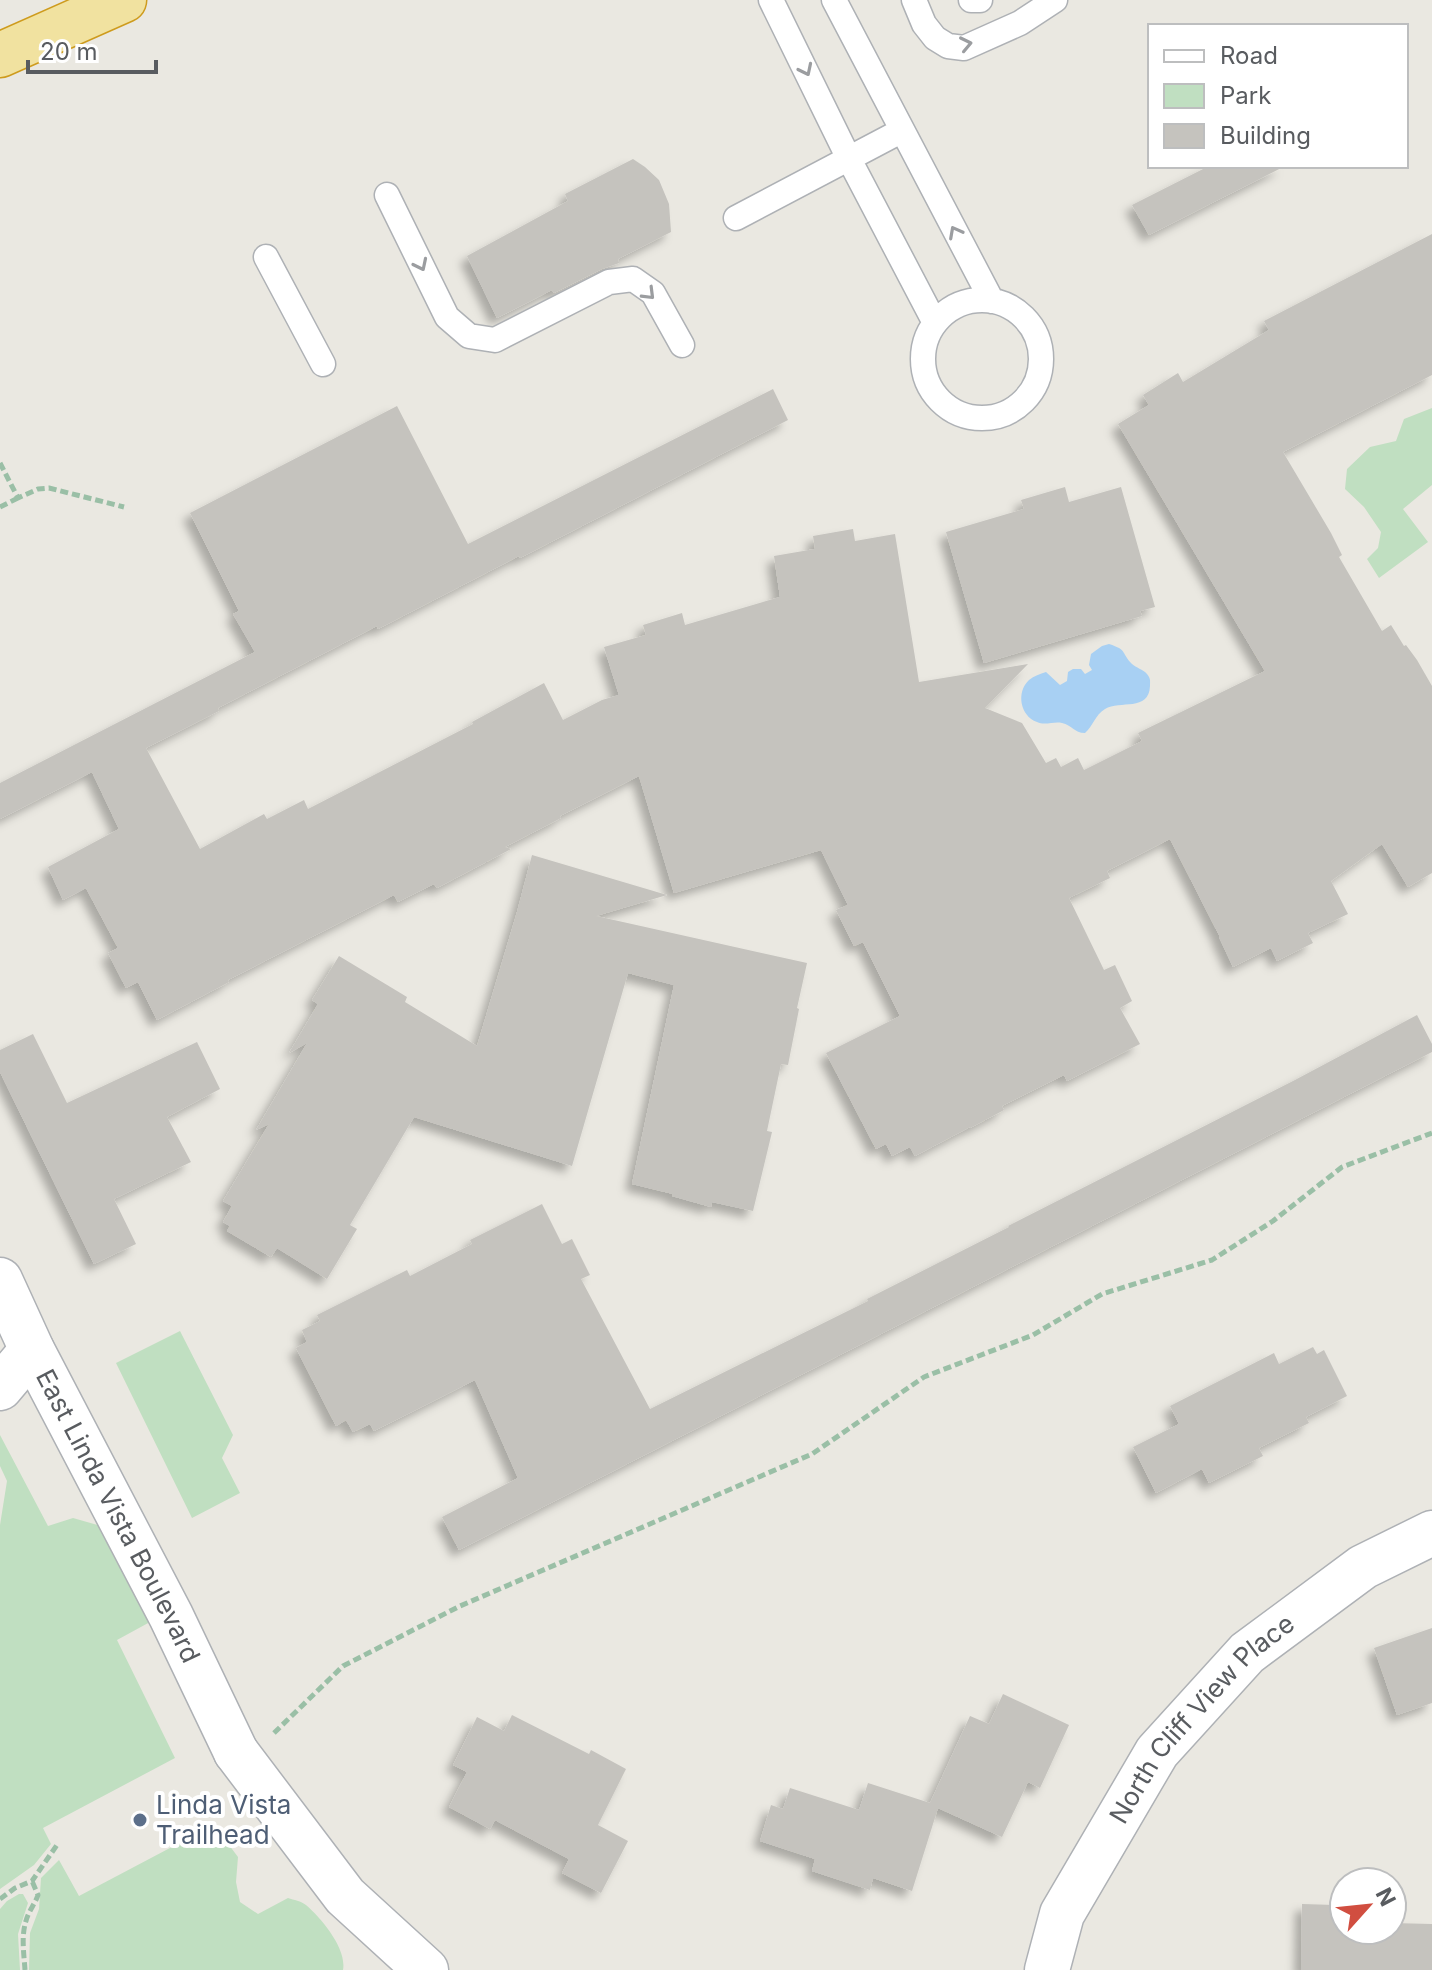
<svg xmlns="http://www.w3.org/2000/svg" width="1432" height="1970" font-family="Inter,sans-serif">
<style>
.green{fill:#c0dfc1}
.water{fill:#a8d0f3}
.building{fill:#c5c3be;filter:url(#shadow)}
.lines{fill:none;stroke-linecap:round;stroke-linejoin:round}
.service-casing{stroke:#aeb1b5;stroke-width:27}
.minor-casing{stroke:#aeb1b5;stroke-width:47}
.tertiary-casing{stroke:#aeb1b5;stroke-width:47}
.trunk-casing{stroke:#ce9b1d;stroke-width:47}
.path{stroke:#9abfa6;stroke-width:5;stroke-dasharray:8 4;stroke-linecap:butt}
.service{stroke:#fff;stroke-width:24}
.minor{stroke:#fff;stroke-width:44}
.tertiary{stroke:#fff;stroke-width:44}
.trunk{stroke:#f1e2a0;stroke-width:44}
.oneway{stroke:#9b9da0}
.service-dot{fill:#5c6f8a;stroke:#fff;stroke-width:3}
.labels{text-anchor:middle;stroke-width:8;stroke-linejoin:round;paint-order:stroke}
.street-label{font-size:26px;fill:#595c60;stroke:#fff}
.service-label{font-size:26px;fill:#4e5e75;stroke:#fff;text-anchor:start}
</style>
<defs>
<filter id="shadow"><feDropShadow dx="-7" dy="7" stdDeviation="4" flood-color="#0004"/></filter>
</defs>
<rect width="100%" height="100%" fill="#eae8e1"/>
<!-- green -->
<path class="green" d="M 1432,408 L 1432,485 L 1403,509 L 1428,542 L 1379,578 L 1367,559 L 1378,548 L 1381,532 L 1364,507 L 1345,489 L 1347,469 L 1370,447 L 1396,441 L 1404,419 Z
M 180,1331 L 233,1435 L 222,1458 L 240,1493 L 192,1518 L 116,1363 Z
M 0,1435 L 48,1526 L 73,1518 L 101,1526 L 150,1622 L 117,1640 L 175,1758 L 43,1828 L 51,1844 L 34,1865 L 0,1889 L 0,1525 L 7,1481 L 0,1466 Z
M 204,1830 L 223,1837 L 238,1857 L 236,1882 L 240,1902 L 258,1914 L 288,1898 C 294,1900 301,1901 306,1905 C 322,1919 347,1949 343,1970 L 29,1970 L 30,1933 L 39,1909 L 41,1878 L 59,1860 L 79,1896 Z
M 19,1894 L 23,1894 L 28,1903 L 18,1934 L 20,1970 L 0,1970 L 0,1909 L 7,1901 Z"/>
<!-- water -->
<path class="water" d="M 1109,644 C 1128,650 1121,653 1132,664 C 1136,668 1143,669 1147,674 C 1151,679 1150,681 1150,686 C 1149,712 1120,700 1105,709 C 1095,715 1093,726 1085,733 C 1074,733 1072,725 1062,723 C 1054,721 1045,726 1037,722 C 1020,716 1016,692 1029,680 C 1034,676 1040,674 1046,672 L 1060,685 L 1067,681 L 1068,672 L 1073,669 L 1081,669 L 1085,674 L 1092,670 L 1089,665 L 1091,654 L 1102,646 Z"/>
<!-- building -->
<path class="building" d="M 633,159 L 645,167 L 659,180 L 669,204 L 671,232 L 618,259 L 619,263 L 602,269 L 554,293 L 552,290 L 497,318 L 467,256 L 568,201 L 565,194 Z
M 1209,166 L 1285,166 L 1149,235 L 1132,205 Z
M 1432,234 L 1432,375 L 1283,452 L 1331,533 L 1342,555 L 1339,557 L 1382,631 L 1391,625 L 1404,646 L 1406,645 L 1417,660 L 1432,686 L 1432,873 L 1408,887 L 1382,844 L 1331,881 L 1348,914 L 1308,933 L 1313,943 L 1277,961 L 1271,948 L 1233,967 L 1219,937 L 1220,937 L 1170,839 L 1107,871 L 1110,878 L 1069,898 L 1104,970 L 1115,965 L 1132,1001 L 1120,1008 L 1140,1044 L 1067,1081 L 1064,1075 L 1002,1106 L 1004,1110 L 970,1128 L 970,1127 L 915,1156 L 910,1147 L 892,1156 L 886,1144 L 876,1149 L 826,1053 L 900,1016 L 863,942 L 854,946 L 836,910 L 848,905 L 821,850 L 674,893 L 639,776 L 560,816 L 561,818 L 505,847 L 511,849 L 437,888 L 434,884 L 398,902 L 394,895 L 228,980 L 229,982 L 157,1020 L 138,982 L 126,988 L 108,953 L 118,948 L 86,888 L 63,900 L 48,867 L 119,829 L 92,772 L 0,819 L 0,783 L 255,652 L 233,614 L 239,611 L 190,513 L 397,406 L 468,544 L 773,389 L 788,420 L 520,558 L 519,556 L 378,629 L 377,626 L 218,708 L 219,711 L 146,748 L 200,849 L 264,814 L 267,819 L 304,800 L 308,809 L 473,724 L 472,722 L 544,683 L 563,720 L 602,700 L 619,695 L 604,647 L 646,635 L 643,625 L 682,613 L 685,625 L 780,597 L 774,556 L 815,549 L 813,536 L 853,529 L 855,541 L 895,534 L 919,682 L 1028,664 L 985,708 L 1022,723 L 1046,763 L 1056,758 L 1061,767 L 1078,758 L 1084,770 L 1142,741 L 1138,733 L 1265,671 L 1118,424 L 1149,405 L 1143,395 L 1178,373 L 1183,382 L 1269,330 L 1264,321 Z
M 1065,487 L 1069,502 L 1121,487 L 1155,607 L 1140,611 L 1142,616 L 984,663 L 946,532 L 1024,509 L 1021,500 Z
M 532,855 L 667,895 L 596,916 L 807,963 L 797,1008 L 799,1009 L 788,1065 L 781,1064 L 767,1131 L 772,1132 L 753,1211 L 712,1202 L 711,1207 L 672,1196 L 673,1194 L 632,1184 L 674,985 L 628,973 L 572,1166 L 414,1117 L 350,1225 L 357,1229 L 327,1279 L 277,1248 L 271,1257 L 227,1231 L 230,1226 L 223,1222 L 232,1206 L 223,1201 L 269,1124 L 256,1130 L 307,1043 L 289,1053 L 318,1004 L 312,1000 L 339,956 L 407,997 L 405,1002 L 477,1046 L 517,912 Z
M 1417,1015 L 1432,1044 L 1432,1052 L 459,1550 L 442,1517 L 518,1478 L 475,1380 L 374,1431 L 370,1424 L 353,1432 L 346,1420 L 336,1426 L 296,1348 L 307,1342 L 302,1330 L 320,1321 L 317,1315 L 407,1270 L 410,1276 L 472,1244 L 470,1240 L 542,1204 L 562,1244 L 572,1239 L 590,1275 L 581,1279 L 650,1409 L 868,1301 L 867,1299 L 1009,1227 L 1008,1226 L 1295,1080 Z
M 33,1034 L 67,1103 L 197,1042 L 220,1089 L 167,1117 L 191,1162 L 114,1199 L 136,1244 L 94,1264 L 0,1072 L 0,1050 Z
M 1313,1347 L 1317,1354 L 1324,1350 L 1347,1396 L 1306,1417 L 1309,1423 L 1259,1448 L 1263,1456 L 1209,1483 L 1202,1469 L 1156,1493 L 1133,1447 L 1179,1424 L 1170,1406 L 1274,1353 L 1279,1364 Z
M 1432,1628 L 1432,1703 L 1397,1715 L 1374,1648 Z
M 1003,1694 L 1069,1725 L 1040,1788 L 1028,1782 L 1002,1837 L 938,1808 L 912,1891 L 873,1878 L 870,1890 L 812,1871 L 815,1859 L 760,1841 L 771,1805 L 783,1809 L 790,1788 L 859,1810 L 868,1783 L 930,1803 L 970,1716 L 989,1724 Z
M 512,1715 L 589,1754 L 591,1750 L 626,1769 L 598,1825 L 628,1841 L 601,1893 L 562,1873 L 569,1859 L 495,1820 L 490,1829 L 449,1807 L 467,1772 L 453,1765 L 477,1717 L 504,1731 Z
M 1302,1904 L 1335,1905 L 1335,1922 L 1344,1922 L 1344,1930 L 1392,1930 L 1392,1923 L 1432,1924 L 1432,1970 L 1301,1970 Z"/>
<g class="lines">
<defs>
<path id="service" d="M 771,0 L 849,159 L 935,323
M 834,0 L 992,301
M 914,0 L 924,24 L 935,38 L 948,46 L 964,48 L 1020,23 L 1055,0
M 971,0 L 980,0
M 387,195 L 447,317 L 469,336 L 495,340 L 609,282 L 633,279 L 653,293 L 682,345
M 736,218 L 901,131
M 266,257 L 323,364
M923 359a59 59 0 1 1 118 0a59 59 0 1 1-118 0Z"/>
<g id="minor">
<path d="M 0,1388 L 32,1350"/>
<path d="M 236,1752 L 345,1896 L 426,1970"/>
<path id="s1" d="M 1047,1970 L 1062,1914 L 1157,1752 L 1247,1653 L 1363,1567 L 1432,1533"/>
</g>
<g id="tertiary">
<path id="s2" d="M 0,1280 L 32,1350 L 171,1616 L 236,1752"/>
</g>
<path id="trunk" d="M 0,55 L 124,0"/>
</defs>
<!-- service casing -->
<use href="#service" class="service-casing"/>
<!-- minor casing -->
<use href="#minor" class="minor-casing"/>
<!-- tertiary casing -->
<use href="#tertiary" class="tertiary-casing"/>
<!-- trunk casing -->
<use href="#trunk" class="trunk-casing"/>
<!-- path -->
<path class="path" d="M 0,463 L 18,498 L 38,489 L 49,488 L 124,507
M 0,507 L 18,498
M 274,1733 L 343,1666 L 460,1606 L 812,1454 L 924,1377 L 1033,1335 L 1102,1294 L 1212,1260 L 1273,1221 L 1342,1167 L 1432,1133
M 0,1899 L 15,1888 L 32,1881 L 57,1845
M 25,1970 C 24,1954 21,1936 26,1921 C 28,1912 35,1904 38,1895 L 32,1881"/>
<!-- service -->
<use href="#service" class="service"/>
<!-- minor -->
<use href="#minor" class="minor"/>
<!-- tertiary -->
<use href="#tertiary" class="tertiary"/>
<!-- trunk -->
<use href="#trunk" class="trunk"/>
</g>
<!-- one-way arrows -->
<defs><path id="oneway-chevron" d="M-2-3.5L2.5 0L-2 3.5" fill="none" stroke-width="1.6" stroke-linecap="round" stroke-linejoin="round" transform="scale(2)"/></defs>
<g class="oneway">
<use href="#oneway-chevron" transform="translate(966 44) rotate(-12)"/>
<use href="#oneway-chevron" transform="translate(806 70) rotate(64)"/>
<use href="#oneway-chevron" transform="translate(955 232) rotate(-118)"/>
<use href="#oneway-chevron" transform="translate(421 265) rotate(64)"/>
<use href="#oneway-chevron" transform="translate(649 294) rotate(45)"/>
</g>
<!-- markers -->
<circle class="service-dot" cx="140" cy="1820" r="8"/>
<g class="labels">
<!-- street labels -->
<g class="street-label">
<text dy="9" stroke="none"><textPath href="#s2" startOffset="264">East Linda Vista Boulevard</textPath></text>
<text dy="9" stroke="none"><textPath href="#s1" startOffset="300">North Cliff View Place</textPath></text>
</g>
<!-- service labels -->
<g class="service-label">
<text x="156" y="1814">Linda Vista<tspan x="156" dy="30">Trailhead</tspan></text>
</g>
</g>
<!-- legend -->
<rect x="1148" y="24" width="260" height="144" fill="#ffffff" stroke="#bdbebf" stroke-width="2"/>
<rect x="1164" y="50" width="40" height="12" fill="#ffffff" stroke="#bdbebf" stroke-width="2"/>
<text x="1220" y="64" font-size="24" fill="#595c60">Road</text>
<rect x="1164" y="84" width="40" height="24" fill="#c0dfc1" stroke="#bdbebf" stroke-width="2"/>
<text x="1220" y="104" font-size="24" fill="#595c60">Park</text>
<rect x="1164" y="124" width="40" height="24" fill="#c5c3be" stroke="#bdbebf" stroke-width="2"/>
<text x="1220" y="144" font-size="24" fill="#595c60">Building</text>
<!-- north arrow -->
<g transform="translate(1368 1906) rotate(63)"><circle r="38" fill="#ffffff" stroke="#bdbebf" stroke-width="2"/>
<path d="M0-6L14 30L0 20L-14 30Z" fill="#d14e40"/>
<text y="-12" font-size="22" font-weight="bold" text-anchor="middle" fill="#595c60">N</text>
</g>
<!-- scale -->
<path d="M28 60v12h128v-12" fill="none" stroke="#595c60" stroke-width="4"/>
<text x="40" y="60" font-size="24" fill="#595c60" stroke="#ffffff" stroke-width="6" paint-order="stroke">20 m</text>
</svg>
